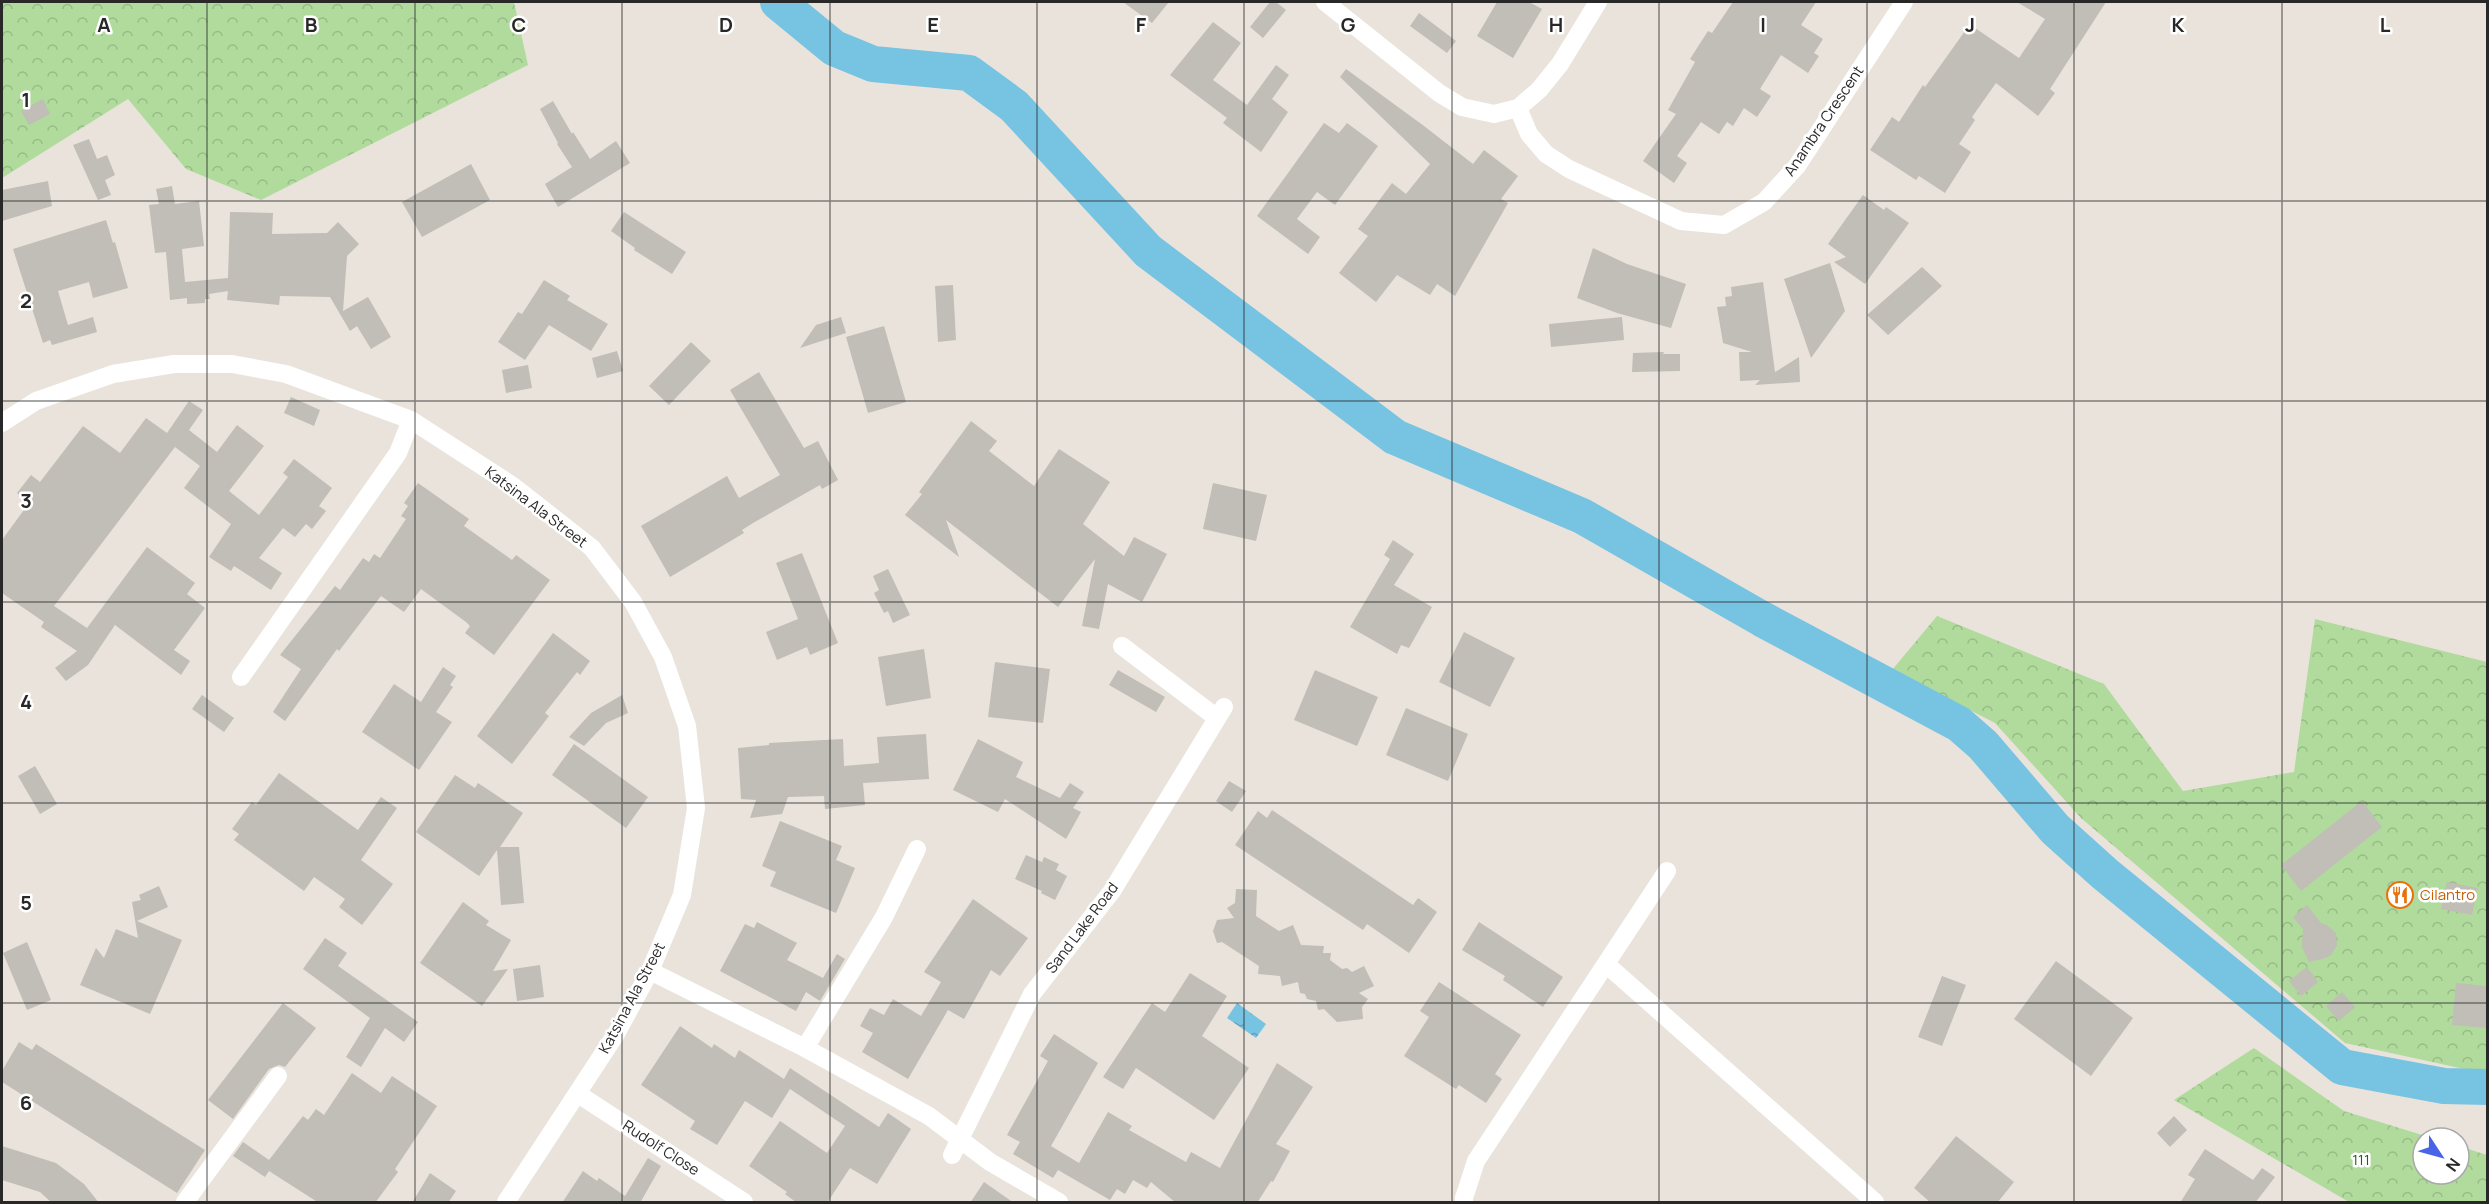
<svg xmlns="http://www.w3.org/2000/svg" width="2489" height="1204" font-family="Manrope,sans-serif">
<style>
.forest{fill:url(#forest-crowns)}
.water{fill:url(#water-ripples)}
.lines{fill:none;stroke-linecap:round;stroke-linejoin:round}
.river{stroke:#77c3e2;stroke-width:36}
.building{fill:#c1bdb7}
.minor{stroke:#fff;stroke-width:18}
.grid{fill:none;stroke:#282828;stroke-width:1.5;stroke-opacity:0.55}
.labels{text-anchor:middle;stroke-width:5;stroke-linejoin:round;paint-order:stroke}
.street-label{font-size:15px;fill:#282828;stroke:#fff}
.food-label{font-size:15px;fill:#c56008;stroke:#fff;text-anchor:start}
.park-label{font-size:15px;fill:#2b5d20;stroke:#fff}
.grid-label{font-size:20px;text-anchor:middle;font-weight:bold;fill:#282828;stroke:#fff;stroke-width:5;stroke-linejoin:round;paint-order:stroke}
</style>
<defs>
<pattern id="forest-crowns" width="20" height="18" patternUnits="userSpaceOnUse" patternTransform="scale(1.5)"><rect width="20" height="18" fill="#b0db9c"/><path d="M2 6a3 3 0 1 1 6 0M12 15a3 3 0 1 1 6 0" fill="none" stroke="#97bc86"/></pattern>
<pattern id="water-ripples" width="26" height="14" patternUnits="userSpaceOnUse" patternTransform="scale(1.5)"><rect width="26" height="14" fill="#77c3e2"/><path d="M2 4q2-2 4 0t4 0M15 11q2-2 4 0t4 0" fill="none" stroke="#629eb7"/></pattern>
</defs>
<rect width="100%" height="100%" fill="#e9e3db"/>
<!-- forest -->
<path class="forest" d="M 2,2 L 514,2 L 528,65 L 261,200 L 186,169 L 128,99 L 2,178 Z
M 1937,616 L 2104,684 L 2183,791 L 2294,772 L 2315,619 L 2487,662 L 2487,1074 L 2345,1043 L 2081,818 L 1995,723 L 1892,670 Z
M 2254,1048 L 2344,1111 L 2432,1138 L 2423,1138 L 2423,1174 L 2459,1174 L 2459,1146 L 2487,1155 L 2487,1202 L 2349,1202 L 2174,1100 Z"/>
<!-- water -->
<path class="water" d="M 1237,1003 L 1266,1024 L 1256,1038 L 1227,1018 Z"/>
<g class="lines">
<!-- river -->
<path class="river" d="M 778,2 L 834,48 L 873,64 L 969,73 L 1014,106 L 1148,251 L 1395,437 L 1582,516 L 1762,619 L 1959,724 L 1983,745 L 2055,829 L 2105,874 L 2342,1067 L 2444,1086 L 2488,1087"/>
</g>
<!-- building -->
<path class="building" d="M 1123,2 L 1169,2 L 1152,23 Z
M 1270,2 L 1276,2 L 1286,10 L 1263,38 L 1250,27 Z
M 1497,2 L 1529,2 L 1542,9 L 1513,58 L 1477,36 Z
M 1733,2 L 1816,2 L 1801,25 L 1823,39 L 1814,53 L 1819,56 L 1808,73 L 1781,55 L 1760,89 L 1771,96 L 1757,117 L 1744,108 L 1733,126 L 1727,122 L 1719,134 L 1701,122 L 1677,156 L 1687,163 L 1674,183 L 1643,161 L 1676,114 L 1668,110 L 1695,62 L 1690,59 L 1708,31 L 1712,33 Z
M 2017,2 L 2106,2 L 2050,89 L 2055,93 L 2038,116 L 1996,83 L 1972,117 L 1975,120 L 1959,144 L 1971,152 L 1945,193 L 1919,176 L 1916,180 L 1870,150 L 1892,117 L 1899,122 L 1923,85 L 1925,87 L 1965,31 L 1975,28 L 2019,58 L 2045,19 Z
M 1419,13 L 1456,41 L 1447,53 L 1410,26 Z
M 1213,22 L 1241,43 L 1213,80 L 1247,105 L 1276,65 L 1289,75 L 1272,99 L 1288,112 L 1261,152 L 1223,123 L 1227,118 L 1170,75 Z
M 1346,69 L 1424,126 L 1473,164 L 1484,150 L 1518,176 L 1501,199 L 1508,203 L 1455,296 L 1437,284 L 1430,295 L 1397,275 L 1376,302 L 1339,273 L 1368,236 L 1358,229 L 1392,183 L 1406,194 L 1430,164 L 1340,77 Z
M 43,99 L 50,114 L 29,125 L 21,111 Z
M 553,101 L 572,134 L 573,132 L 590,159 L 616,141 L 630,163 L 558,207 L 545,184 L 572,167 L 557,144 L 558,143 L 540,109 Z
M 1324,123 L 1339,133 L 1347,123 L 1378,146 L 1335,205 L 1317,192 L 1297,219 L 1320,237 L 1308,254 L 1257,216 Z
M 89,139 L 97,159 L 107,155 L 115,175 L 105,180 L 111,195 L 98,200 L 73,145 Z
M 471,164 L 490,200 L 422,237 L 402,202 Z
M 48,181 L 52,206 L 2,221 L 2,190 Z
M 172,186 L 175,204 L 199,201 L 204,246 L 182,249 L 185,282 L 228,278 L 230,212 L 273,213 L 272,234 L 327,233 L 338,222 L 359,244 L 347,256 L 343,311 L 368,297 L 391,337 L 371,349 L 357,326 L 350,331 L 330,297 L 280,296 L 279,305 L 227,300 L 228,291 L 209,294 L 210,299 L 205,299 L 205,303 L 187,304 L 187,298 L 170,300 L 166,252 L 155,253 L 149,205 L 159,204 L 156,189 Z
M 1863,195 L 1884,210 L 1886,207 L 1909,223 L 1865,284 L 1834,262 L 1846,257 L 1828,244 Z
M 624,212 L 686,252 L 672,274 L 634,250 L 635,248 L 611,231 Z
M 106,220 L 113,243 L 115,242 L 128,288 L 93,298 L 89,282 L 58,291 L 68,325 L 93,317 L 97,332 L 52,345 L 50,340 L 43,343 L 13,249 Z
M 1593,248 L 1627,264 L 1686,284 L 1671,328 L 1617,313 L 1577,298 Z
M 1830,263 L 1845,311 L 1811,358 L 1784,279 Z
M 1922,267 L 1942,286 L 1888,335 L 1867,315 Z
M 544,280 L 570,296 L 567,300 L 608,324 L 591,351 L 549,325 L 525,360 L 498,342 L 518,312 L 522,314 Z
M 1763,282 L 1775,372 L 1799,357 L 1800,382 L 1755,385 L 1760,380 L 1740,381 L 1739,352 L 1752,352 L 1723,343 L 1717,307 L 1726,306 L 1725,297 L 1732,296 L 1731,287 Z
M 953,285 L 956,340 L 938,342 L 935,286 Z
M 841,317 L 846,333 L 800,348 L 816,325 Z
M 1622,317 L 1624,340 L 1551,347 L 1549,324 Z
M 884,326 L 906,402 L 868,413 L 846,337 Z
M 691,342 L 711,361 L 669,405 L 649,386 Z
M 617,351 L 623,371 L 597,378 L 592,358 Z
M 1664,352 L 1663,354 L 1680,354 L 1680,371 L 1632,372 L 1633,353 Z
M 528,365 L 532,388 L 506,393 L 502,370 Z
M 759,372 L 804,448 L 818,441 L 838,480 L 822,489 L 820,485 L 753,523 L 742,530 L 744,533 L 670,577 L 641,526 L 727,476 L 739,498 L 780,475 L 730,390 Z
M 291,397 L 320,410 L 314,426 L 284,413 Z
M 189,401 L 203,410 L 189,430 L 217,452 L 237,425 L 264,446 L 229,491 L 259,515 L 288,477 L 283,473 L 294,459 L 332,488 L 319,506 L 326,511 L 312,529 L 306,524 L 295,537 L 283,528 L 259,558 L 282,573 L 271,590 L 234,566 L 231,571 L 209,557 L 231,524 L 184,488 L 200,466 L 175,447 L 54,606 L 87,628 L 147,547 L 195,583 L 187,594 L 205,608 L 174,650 L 190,661 L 181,675 L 115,625 L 88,665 L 66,681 L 55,668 L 77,651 L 41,627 L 44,622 L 2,593 L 2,540 L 29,503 L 17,493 L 31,475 L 40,482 L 83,426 L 120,453 L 146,418 L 167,433 Z
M 971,421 L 997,441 L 989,451 L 1034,486 L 1059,449 L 1110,482 L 1083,524 L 1124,556 L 1134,537 L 1167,554 L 1142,602 L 1108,584 L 1099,629 L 1082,626 L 1095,559 L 1058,607 L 946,520 L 959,557 L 905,515 L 922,494 L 919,492 Z
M 418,483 L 469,519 L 464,526 L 512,560 L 516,555 L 550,580 L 494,655 L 465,633 L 470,626 L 466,622 L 421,589 L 404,612 L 381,596 L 339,651 L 337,649 L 285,721 L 273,712 L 301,669 L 280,655 L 335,586 L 340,590 L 363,558 L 369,562 L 374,554 L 380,558 L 406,519 L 401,516 L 408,506 L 404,503 Z
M 1213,483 L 1267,495 L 1256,541 L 1203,529 Z
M 1393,540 L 1414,554 L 1394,585 L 1432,607 L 1409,648 L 1401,645 L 1397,654 L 1350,627 L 1390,559 L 1384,555 Z
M 802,553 L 838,643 L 810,655 L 807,647 L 777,660 L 766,632 L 798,619 L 776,563 Z
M 888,569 L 910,615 L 893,623 L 888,611 L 884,613 L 874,593 L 879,590 L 873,576 Z
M 1464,632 L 1515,658 L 1490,707 L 1439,682 Z
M 553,633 L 590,661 L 580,675 L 577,672 L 545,713 L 549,716 L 512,764 L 477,736 Z
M 924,649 L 931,698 L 886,706 L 878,657 Z
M 995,662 L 1050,669 L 1043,723 L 988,717 Z
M 443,667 L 456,676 L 450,685 L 453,687 L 436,712 L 452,722 L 419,770 L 362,732 L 394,684 L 421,702 Z
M 1118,670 L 1165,697 L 1156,712 L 1109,685 Z
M 1315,670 L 1378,697 L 1357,746 L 1294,720 Z
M 202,695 L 234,718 L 224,732 L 192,709 Z
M 622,695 L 628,713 L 606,723 L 584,746 L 569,737 L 591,713 Z
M 1406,708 L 1468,734 L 1448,781 L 1386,755 Z
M 926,734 L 929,779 L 863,783 L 865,805 L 825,809 L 824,796 L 788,797 L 782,814 L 750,818 L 756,800 L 741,799 L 738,748 L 769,745 L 769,743 L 843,739 L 844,766 L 879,763 L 877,737 Z
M 978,739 L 1023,762 L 1016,777 L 1060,798 L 1070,783 L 1084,792 L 1073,808 L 1081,812 L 1066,839 L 1005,799 L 998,812 L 953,790 Z
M 574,744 L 648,797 L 626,828 L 552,775 Z
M 35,766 L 57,804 L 40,814 L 18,776 Z
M 279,773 L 358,830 L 381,797 L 397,808 L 361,860 L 393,884 L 362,925 L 339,907 L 345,899 L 314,877 L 304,891 L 234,840 L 239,834 L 232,829 L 252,802 L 256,805 Z
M 455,775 L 475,788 L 478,783 L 523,813 L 500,847 L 519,847 L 524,903 L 501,905 L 497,850 L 479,876 L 416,832 Z
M 1229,781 L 1246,791 L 1232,812 L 1216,801 Z
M 2362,801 L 2382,827 L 2301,891 L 2281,865 Z
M 1272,810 L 1413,905 L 1418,898 L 1437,912 L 1409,953 L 1367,924 L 1363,930 L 1235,845 L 1258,811 L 1267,818 Z
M 780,821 L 842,846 L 836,860 L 855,868 L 836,913 L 770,886 L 776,872 L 762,866 Z
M 1026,855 L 1042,862 L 1044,857 L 1059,864 L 1056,870 L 1067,876 L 1055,900 L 1041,893 L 1042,891 L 1015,879 Z
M 2447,882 L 2477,888 L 2472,915 L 2441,909 Z
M 159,886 L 168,907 L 137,921 L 182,940 L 150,1014 L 80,985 L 96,948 L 104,958 L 116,929 L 138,938 L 132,902 L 141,900 L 139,895 Z
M 1236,889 L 1257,890 L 1256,916 L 1279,931 L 1293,925 L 1301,945 L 1324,946 L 1323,953 L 1331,953 L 1330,960 L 1342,969 L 1347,968 L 1352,972 L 1364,966 L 1374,986 L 1359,993 L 1368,999 L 1362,1007 L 1363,1019 L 1337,1022 L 1324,1009 L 1318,1010 L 1316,1001 L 1307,999 L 1305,994 L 1300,993 L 1298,982 L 1282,986 L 1280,976 L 1258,974 L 1259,966 L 1222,942 L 1217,943 L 1213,931 L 1217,920 L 1234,918 L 1227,908 L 1235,903 Z
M 973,899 L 1028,938 L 1000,976 L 991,970 L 964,1019 L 948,1010 L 908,1079 L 862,1052 L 873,1033 L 860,1026 L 870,1008 L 884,1015 L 893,999 L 921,1016 L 941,982 L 924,972 Z
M 463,902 L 489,921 L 486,925 L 511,940 L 493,971 L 508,969 L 482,1006 L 420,963 Z
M 2307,905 L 2321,923 L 2327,925 L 2336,933 L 2337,945 L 2331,955 L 2326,958 L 2309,962 L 2302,947 L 2303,929 L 2293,917 Z
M 757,922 L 797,943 L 787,960 L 823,978 L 837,954 L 845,959 L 820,1001 L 806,992 L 796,1011 L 720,971 L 745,924 L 754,928 Z
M 1479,922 L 1563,977 L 1543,1007 L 1503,980 L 1505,976 L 1462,950 Z
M 325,938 L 347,953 L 338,966 L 418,1022 L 404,1042 L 385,1028 L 361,1067 L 346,1057 L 370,1018 L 303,969 Z
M 27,942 L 51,1000 L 27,1010 L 3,953 Z
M 2056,961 L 2133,1018 L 2091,1076 L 2014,1019 Z
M 540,965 L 544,997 L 517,1001 L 513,969 Z
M 2307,967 L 2318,982 L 2301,996 L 2289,981 Z
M 1190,973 L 1227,996 L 1202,1036 L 1249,1068 L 1214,1120 L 1136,1068 L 1123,1089 L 1103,1077 L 1152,1003 L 1165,1012 Z
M 1942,976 L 1966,985 L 1942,1046 L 1918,1037 Z
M 1439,982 L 1521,1035 L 1495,1074 L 1502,1079 L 1486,1103 L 1459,1085 L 1456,1089 L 1404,1056 L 1429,1017 L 1420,1011 Z
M 2456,983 L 2487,986 L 2487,1028 L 2452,1025 Z
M 2342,992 L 2355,1007 L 2339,1021 L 2326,1006 Z
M 283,1003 L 316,1028 L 285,1067 L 279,1065 L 269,1069 L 233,1119 L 208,1100 Z
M 680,1026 L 712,1048 L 714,1044 L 735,1058 L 739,1050 L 784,1079 L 790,1068 L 879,1127 L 888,1113 L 911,1129 L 877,1184 L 850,1168 L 827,1203 L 797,1203 L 785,1194 L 787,1192 L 749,1166 L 780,1121 L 827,1153 L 845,1126 L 790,1089 L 772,1118 L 745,1101 L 717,1145 L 690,1129 L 695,1121 L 641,1085 Z
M 1054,1034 L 1098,1063 L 1051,1146 L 1079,1163 L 1108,1112 L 1132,1126 L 1129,1130 L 1186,1162 L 1191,1152 L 1220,1168 L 1277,1063 L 1313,1087 L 1276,1144 L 1290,1151 L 1273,1182 L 1271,1181 L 1257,1203 L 1176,1203 L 1151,1182 L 1147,1188 L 1133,1180 L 1125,1194 L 1117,1189 L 1110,1200 L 1058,1170 L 1053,1178 L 1013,1154 L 1020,1142 L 1007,1135 L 1048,1061 L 1040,1056 Z
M 19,1042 L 32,1050 L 36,1044 L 205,1150 L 177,1193 L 2,1082 L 2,1071 Z
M 352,1073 L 381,1093 L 392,1076 L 437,1106 L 395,1169 L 398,1172 L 375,1203 L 319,1203 L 269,1171 L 265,1177 L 233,1156 L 243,1142 L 269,1160 L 303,1116 L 308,1120 L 316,1109 L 324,1115 Z
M 2174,1116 L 2187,1130 L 2170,1147 L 2157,1133 Z
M 1956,1136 L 2014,1182 L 1997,1203 L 1931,1203 L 1914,1188 Z
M 2,1146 L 56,1163 L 84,1184 L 99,1203 L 52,1203 L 40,1192 L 2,1180 Z
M 2205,1149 L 2253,1180 L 2262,1168 L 2275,1177 L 2255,1203 L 2180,1203 L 2195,1179 L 2188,1175 Z
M 648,1158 L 661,1166 L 640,1203 L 562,1203 L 583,1171 L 597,1181 L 599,1178 L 625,1196 Z
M 430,1173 L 456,1191 L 448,1203 L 412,1203 Z
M 984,1182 L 1014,1203 L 970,1203 Z"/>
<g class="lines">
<!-- minor -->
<path class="minor" d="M 1325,2 L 1439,93 L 1462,107 L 1494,114 L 1518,108 L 1539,90 L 1560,64 L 1598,2
M 1518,108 L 1529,134 L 1546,154 L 1569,169 L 1681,221 L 1724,225 L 1764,202 L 1797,166 L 1904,2
M 2,423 L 36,401 L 113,374 L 174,364 L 232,364 L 286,374 L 411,420 L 513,486 L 592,548 L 633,602 L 663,657 L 687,726 L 696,808 L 682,895 L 650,971 L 616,1034 L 506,1202
M 1122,646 L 1217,718
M 241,677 L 398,453 L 411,420
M 1606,964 L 1875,1202
M 650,971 L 805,1048 L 929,1116 L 990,1162 L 1059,1202
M 805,1048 L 884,917 L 917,849
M 578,1094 L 744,1202
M 952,1155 L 1032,994 L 1112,891 L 1224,707
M 185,1202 L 278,1076
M 1464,1202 L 1464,1198 L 1476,1161 L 1667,871"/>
</g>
<!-- grid -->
<path class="grid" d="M 207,2 L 207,1202M 415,2 L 415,1202M 622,2 L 622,1202M 830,2 L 830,1202M 1037,2 L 1037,1202M 1244,2 L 1244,1202M 1452,2 L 1452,1202M 1659,2 L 1659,1202M 1867,2 L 1867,1202M 2074,2 L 2074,1202M 2282,2 L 2282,1202M 2,201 L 2488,201M 2,401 L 2488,401M 2,602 L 2488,602M 2,803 L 2488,803M 2,1003 L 2488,1003"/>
<!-- icons -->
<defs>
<symbol id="restaurant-ring" viewBox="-11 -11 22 22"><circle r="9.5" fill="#fff" stroke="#e8710a" stroke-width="1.5"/><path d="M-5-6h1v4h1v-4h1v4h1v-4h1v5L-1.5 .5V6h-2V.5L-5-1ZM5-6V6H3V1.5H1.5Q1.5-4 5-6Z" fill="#e8710a"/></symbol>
</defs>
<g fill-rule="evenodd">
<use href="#restaurant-ring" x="2385" y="880" width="30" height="30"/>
</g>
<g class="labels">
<!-- street labels -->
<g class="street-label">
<text transform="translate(1824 121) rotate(-56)" y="5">Anambra Crescent</text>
<text transform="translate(536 507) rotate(37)" y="5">Katsina Ala Street</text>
<text transform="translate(1082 928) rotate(-53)" y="5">Sand Lake Road</text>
<text transform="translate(632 998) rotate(-62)" y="5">Katsina Ala Street</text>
<text transform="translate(661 1148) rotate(33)" y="5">Rudolf Close</text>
</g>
<!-- food labels -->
<g class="food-label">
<text x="2420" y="900">Cilantro</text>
</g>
<!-- park labels -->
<g class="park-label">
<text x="2361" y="1165">111</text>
</g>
</g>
<g class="grid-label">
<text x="104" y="32">A</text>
<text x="311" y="32">B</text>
<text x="519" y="32">C</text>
<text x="726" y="32">D</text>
<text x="933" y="32">E</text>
<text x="1141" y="32">F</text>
<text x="1348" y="32">G</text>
<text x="1556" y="32">H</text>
<text x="1763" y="32">I</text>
<text x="1970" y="32">J</text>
<text x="2178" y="32">K</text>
<text x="2385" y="32">L</text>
<text x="26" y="107">1</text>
<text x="26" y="308">2</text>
<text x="26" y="508">3</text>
<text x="26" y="709">4</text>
<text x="26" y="910">5</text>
<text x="26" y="1110">6</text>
</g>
<!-- border -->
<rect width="2489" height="1204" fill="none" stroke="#282828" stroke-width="6"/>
<!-- north arrow -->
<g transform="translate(2441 1156) rotate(126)"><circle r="28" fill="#ffffff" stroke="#a9a9a9" stroke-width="1.5"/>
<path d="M0-4.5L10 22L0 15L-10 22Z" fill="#4964e7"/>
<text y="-9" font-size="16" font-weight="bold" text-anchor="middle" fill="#282828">N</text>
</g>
</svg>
